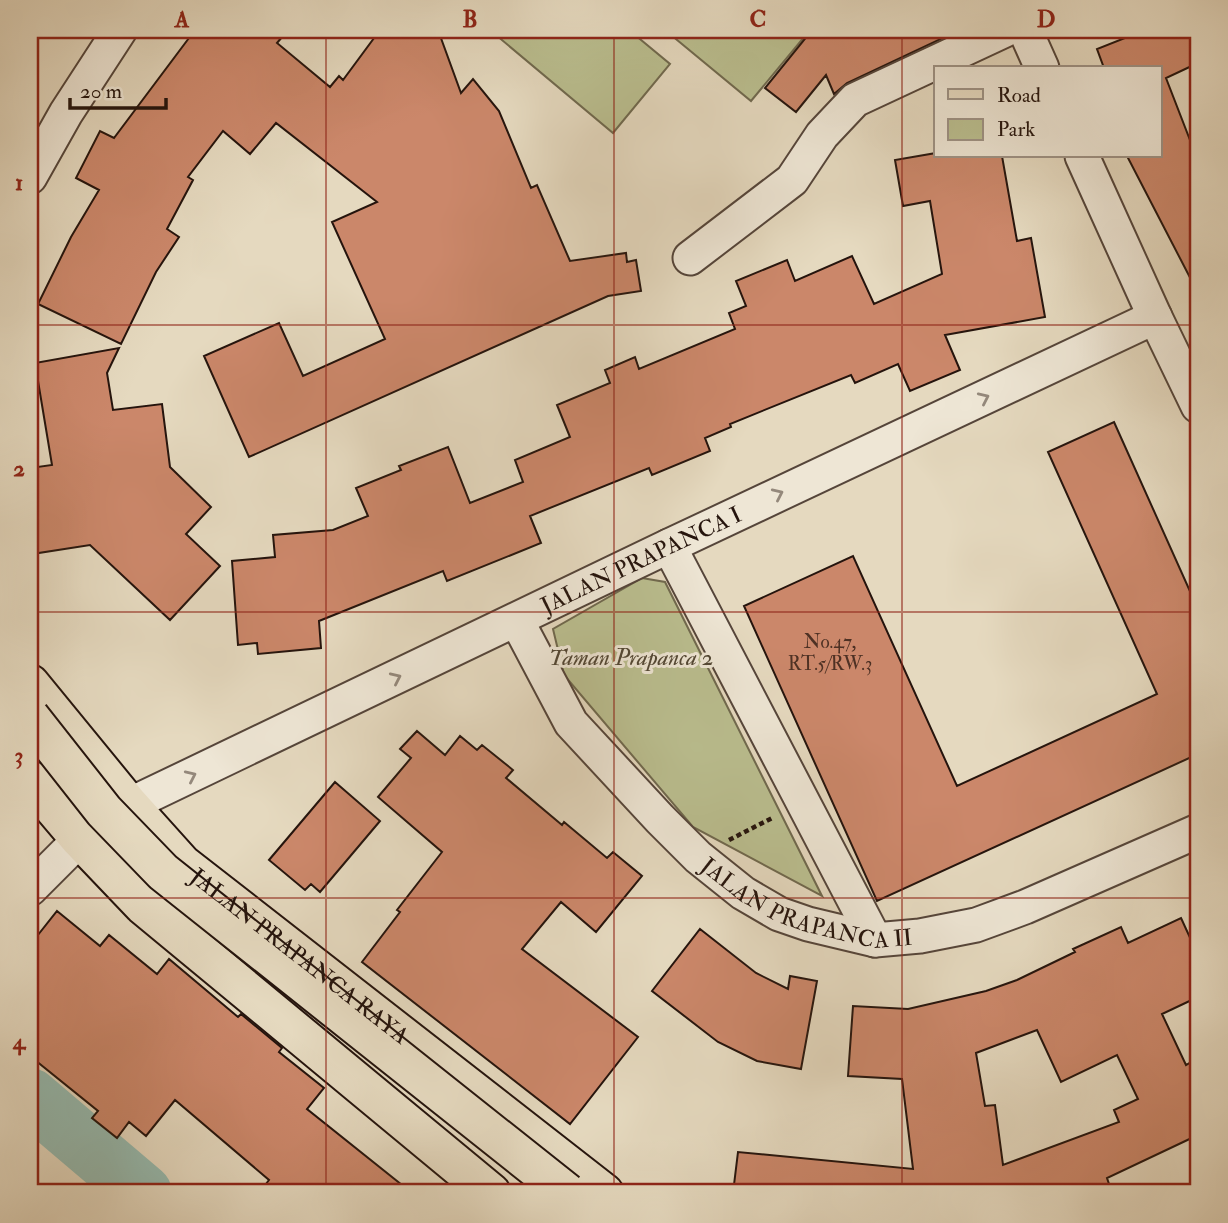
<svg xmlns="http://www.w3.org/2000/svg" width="1228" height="1223" font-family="'IM FELL Double Pica',serif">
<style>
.green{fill:#babe8f;stroke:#70694e;stroke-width:2}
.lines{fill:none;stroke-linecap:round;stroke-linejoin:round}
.river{stroke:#96baaf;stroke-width:58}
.building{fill:#cb876a;stroke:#25140d;stroke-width:2;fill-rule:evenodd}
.minor-casing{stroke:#55453a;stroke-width:37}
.major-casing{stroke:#25140d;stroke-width:42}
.path{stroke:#25140d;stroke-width:4.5;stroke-dasharray:5 3.5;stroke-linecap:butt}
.minor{stroke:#eee6d5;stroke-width:33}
.major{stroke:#e5d9bf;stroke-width:38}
.major-bridge-casing{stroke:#25140d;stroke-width:42;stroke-linecap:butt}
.major-bridge{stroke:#e5d9bf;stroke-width:38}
.oneway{stroke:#94887b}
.grid{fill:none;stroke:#8f2418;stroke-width:2;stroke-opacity:0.55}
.labels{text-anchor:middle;stroke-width:6;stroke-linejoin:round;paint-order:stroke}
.number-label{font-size:19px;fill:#4e3124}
.street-label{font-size:23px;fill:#25140d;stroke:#eee6d5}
.park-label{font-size:23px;font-style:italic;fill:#524734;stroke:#eee6d5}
.neatline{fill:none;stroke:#8f2418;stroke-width:2.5}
.grid-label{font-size:23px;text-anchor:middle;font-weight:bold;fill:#8f2418}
</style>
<rect width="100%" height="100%" fill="#e5d9bf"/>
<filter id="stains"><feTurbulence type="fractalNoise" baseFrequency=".00286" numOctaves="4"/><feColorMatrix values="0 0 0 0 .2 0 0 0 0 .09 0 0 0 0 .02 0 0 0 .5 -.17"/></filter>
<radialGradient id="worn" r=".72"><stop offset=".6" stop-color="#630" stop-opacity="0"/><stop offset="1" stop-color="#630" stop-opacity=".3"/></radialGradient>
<!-- green -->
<path class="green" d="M 490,30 L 629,30 L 670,64 L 613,133 Z
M 665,30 L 810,30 L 751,101 Z
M 642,578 L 665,582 L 822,896 L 693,827 L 564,675 L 553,629 Z"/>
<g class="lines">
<!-- river -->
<path class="river" d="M 30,1097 L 143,1193"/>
</g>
<!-- building -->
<path class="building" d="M 195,30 L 288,30 L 277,43 L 330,87 L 339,76 L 343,80 L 380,30 L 438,30 L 461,93 L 473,79 L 499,111 L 531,188 L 537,185 L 570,261 L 626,253 L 627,262 L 636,260 L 641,291 L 608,296 L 249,457 L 204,356 L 279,323 L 303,376 L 385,339 L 332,222 L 377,202 L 276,123 L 250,154 L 223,131 L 188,177 L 193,180 L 167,229 L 179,237 L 156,272 L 121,344 L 38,304 L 71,237 L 99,190 L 76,178 L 100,131 L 114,138 Z
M 812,30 L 940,30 L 943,38 L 847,83 L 834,94 L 826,75 L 796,112 L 765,88 Z
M 1145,30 L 1198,30 L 1198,63 L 1166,78 L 1190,140 L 1198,135 L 1198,293 L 1127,156 L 1160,156 L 1160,68 L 1104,68 L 1097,49 Z
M 936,153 L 936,156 L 1002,156 L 1017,241 L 1031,238 L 1045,317 L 945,335 L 960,370 L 910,391 L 898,364 L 855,383 L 851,375 L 730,424 L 731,427 L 705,438 L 710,451 L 652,475 L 649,468 L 530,516 L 541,543 L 447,581 L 443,571 L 319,621 L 321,648 L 258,654 L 257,643 L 238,645 L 232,561 L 275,557 L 273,535 L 333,530 L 368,516 L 356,488 L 401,470 L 399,466 L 448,447 L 470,503 L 523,482 L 515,460 L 570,437 L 557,405 L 610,383 L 605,370 L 635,357 L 639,369 L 735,329 L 729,313 L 746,306 L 736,281 L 787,260 L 795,281 L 852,256 L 874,304 L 942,274 L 930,201 L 903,206 L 895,160 Z
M 119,348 L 107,373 L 113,410 L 162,404 L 170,467 L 211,507 L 186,534 L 220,566 L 170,620 L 90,545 L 32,554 L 30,540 L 30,468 L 52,465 L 35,363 Z
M 1114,422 L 1198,609 L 1198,754 L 877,901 L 744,606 L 853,556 L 957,786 L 1157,694 L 1048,452 Z
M 417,731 L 445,755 L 460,736 L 477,750 L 482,745 L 513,770 L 506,778 L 562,825 L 564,822 L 607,858 L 613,852 L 642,876 L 596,932 L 561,902 L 522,949 L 638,1037 L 570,1124 L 362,962 L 400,912 L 397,910 L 442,852 L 378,797 L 411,758 L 400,749 Z
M 335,782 L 380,821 L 320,892 L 311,884 L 305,890 L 269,860 Z
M 57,911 L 100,946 L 109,935 L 157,974 L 169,959 L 238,1017 L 241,1014 L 282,1048 L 279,1052 L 324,1088 L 307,1109 L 412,1193 L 259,1193 L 269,1180 L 175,1100 L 146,1136 L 129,1122 L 117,1138 L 92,1118 L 98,1111 L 30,1056 L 30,945 Z
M 1181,918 L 1198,955 L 1198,997 L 1162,1014 L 1186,1065 L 1198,1058 L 1198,1135 L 1107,1178 L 1110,1187 L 1093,1193 L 733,1193 L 738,1152 L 913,1169 L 902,1079 L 848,1076 L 853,1006 L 908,1009 L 986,991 L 1017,980 L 1075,952 L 1073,949 L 1121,927 L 1128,943 ZM 1037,1030 L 1061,1082 L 1117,1055 L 1138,1099 L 1114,1110 L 1119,1122 L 1003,1165 L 995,1105 L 985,1106 L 976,1053 Z
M 700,929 L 756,973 L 788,989 L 790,976 L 817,981 L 801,1069 L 757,1061 L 718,1042 L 652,991 Z"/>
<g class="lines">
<defs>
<g id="minor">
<path d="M 1025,30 L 1042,68"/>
<path d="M 1082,156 L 1155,317 L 1198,406"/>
<path d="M 30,177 L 66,113 L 120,30"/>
<path d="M 690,258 L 792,180 L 822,135 L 855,100 L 1005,30"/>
<path d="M 669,546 L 875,940"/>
<path id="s1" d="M 517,621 L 571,723 L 660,819 L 698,857 L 743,893 L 779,914 L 808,924 L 875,940 L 920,936 L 976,925 L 1025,907 L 1198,831"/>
<path id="s2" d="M 30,889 L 80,839 L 129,805 L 669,546 L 1155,317"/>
</g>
<g id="major">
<path id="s3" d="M 30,684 L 129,805 L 182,864 L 604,1193"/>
<path d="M 30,780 L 80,839 L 143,905 L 491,1193"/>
</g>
</defs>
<!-- minor casing -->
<use href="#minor" class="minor-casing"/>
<!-- major casing -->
<use href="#major" class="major-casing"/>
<!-- path -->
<path class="path" d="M 729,840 L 774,817"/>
<!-- minor -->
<use href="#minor" class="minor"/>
<!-- major -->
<use href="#major" class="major"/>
<defs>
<path id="major-bridge" d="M 30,717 L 104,811 L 163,872 L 567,1193"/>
</defs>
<!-- major-bridge casing -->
<use href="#major-bridge" class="major-bridge-casing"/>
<!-- major-bridge -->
<use href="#major-bridge" class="major-bridge"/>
</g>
<!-- one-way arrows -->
<defs><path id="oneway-chevron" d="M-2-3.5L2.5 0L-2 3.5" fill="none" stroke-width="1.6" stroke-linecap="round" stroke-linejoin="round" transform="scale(1.75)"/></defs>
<g class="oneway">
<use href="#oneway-chevron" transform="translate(984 398) rotate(-25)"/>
<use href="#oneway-chevron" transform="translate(778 494) rotate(-25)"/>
<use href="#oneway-chevron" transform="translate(396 678) rotate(-25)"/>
<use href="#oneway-chevron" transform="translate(191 776) rotate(-25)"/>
</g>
<!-- grid -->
<path class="grid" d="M 326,30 L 326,1193M 614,30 L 614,1193M 902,30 L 902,1193M 30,325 L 1198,325M 30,612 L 1198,612M 30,898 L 1198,898"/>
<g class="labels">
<!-- number labels -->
<g class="number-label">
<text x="830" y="648">No.47,<tspan x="830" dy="22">RT.5/RW.3</tspan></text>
</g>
<!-- street labels -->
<g class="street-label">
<text dy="8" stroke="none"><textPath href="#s2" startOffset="698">JALAN PRAPANCA I</textPath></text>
<text dy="8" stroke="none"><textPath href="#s1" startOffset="422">JALAN PRAPANCA II</textPath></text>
<text dy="8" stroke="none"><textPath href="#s3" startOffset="385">JALAN PRAPANCA RAYA</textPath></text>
</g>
<!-- park labels -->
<g class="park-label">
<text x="631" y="665">Taman Prapanca 2</text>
</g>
</g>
<!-- margin -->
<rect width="1228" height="1223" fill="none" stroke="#e5d9bf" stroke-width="77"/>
<!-- legend -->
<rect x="934" y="66" width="228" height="91" fill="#eee6d5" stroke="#9e9285" stroke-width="2"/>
<rect x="948" y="89" width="35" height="10" fill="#e5d9bf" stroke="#9e9285" stroke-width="2"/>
<text x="997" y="102" font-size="21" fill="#25140d">Road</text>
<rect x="948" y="119" width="35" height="21" fill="#babe8f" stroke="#9e9285" stroke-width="2"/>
<text x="997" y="136" font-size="21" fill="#25140d">Park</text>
<!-- scale -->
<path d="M70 98v10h96v-10" fill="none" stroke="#25140d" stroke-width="3.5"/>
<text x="80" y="98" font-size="21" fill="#25140d" stroke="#eee6d5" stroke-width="5" paint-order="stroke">20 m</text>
<rect x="38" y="38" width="1152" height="1146" class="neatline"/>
<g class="grid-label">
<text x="182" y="27">A</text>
<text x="470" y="27">B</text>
<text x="758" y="27">C</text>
<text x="1046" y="27">D</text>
<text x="19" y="190">1</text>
<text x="19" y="476">2</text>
<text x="19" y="763">3</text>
<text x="19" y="1049">4</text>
</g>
<rect width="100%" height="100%" filter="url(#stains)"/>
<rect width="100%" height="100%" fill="url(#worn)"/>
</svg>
